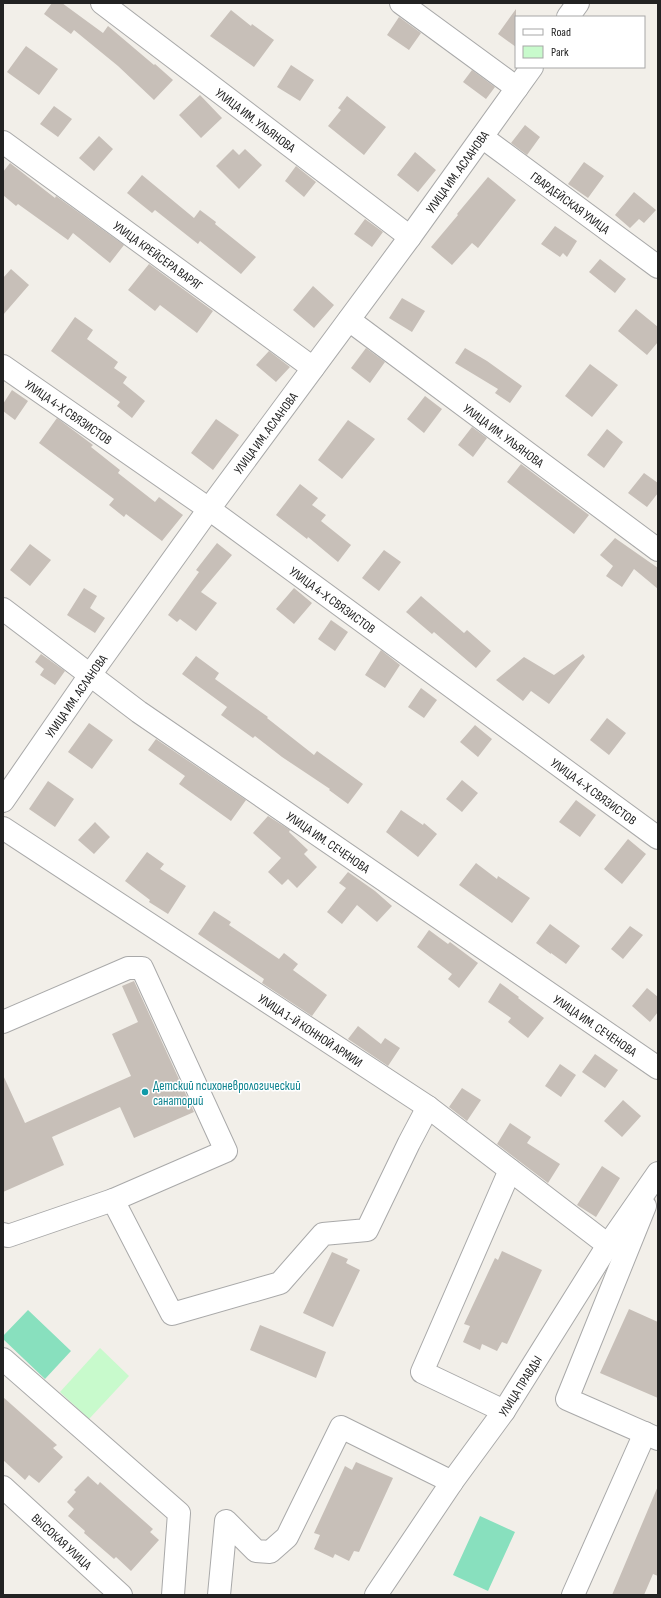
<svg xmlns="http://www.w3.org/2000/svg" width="661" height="1598" font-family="'Sofia Sans Condensed',sans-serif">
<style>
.park{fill:#c8facc}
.pitch{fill:#88e0be}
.building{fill:#c7bfb8}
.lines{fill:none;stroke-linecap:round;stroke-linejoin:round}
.minor-casing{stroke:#a9a9a9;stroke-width:24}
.minor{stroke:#fff;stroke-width:22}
.culture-dot{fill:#0f9aa8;stroke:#fff;stroke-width:1.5}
.labels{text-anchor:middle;stroke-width:3;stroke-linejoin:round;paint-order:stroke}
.street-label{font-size:13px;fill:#222;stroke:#fff}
.culture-label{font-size:13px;fill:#0d838f;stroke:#fff;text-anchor:start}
</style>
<rect width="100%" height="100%" fill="#f2efe9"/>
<!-- park -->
<path class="park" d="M 100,1348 L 129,1376 L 89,1419 L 60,1392 Z"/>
<!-- pitch -->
<path class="pitch" d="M 28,1310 L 71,1351 L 45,1379 L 3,1339 L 3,1336 Z
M 480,1516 L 515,1532 L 488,1591 L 453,1575 Z"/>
<!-- building -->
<path class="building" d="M 52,3 L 62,3 L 103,33 L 108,26 L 154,65 L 155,64 L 173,80 L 154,100 L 118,66 L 74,30 L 71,34 L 44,14 Z
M 516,9 L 516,47 L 498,34 Z
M 231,10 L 251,26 L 252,24 L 274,40 L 254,67 L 210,36 Z
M 399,17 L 421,33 L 409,50 L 387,35 Z
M 26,46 L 58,69 L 39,95 L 7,72 Z
M 291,65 L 314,80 L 300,101 L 277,87 Z
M 472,70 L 495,87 L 486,99 L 463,82 Z
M 200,95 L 222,118 L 201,138 L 179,115 Z
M 347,96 L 386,127 L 364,155 L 328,126 L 341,110 L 338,108 Z
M 54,106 L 72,119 L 58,137 L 40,124 Z
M 525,125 L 540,137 L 527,155 L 511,143 Z
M 99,136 L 113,149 L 94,171 L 79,158 Z
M 233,149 L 239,155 L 245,149 L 262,165 L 239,189 L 216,166 Z
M 415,152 L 436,170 L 418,192 L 397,175 Z
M 584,162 L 604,176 L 588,198 L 568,184 Z
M 10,163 L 55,198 L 56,196 L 124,245 L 110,263 L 73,233 L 68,240 L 18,204 L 16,206 L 3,195 L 3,172 Z
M 296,166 L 316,182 L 304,197 L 285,181 Z
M 142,175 L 194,218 L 200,210 L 216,222 L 215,224 L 256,257 L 241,274 L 200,241 L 198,244 L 155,210 L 152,213 L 127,193 Z
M 488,177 L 516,200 L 478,248 L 472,243 L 452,265 L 431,247 L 458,215 L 457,214 Z
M 634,192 L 656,210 L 644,223 L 639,219 L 630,228 L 615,215 Z
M 365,219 L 383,232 L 372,247 L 354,234 Z
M 555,226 L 577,241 L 567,257 L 563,253 L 560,257 L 541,244 Z
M 600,259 L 626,279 L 615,293 L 589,272 Z
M 149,264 L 213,311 L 197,333 L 160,305 L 155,311 L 128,290 Z
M 11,269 L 29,285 L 3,315 L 3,278 Z
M 313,286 L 334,305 L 314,328 L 293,310 Z
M 402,298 L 425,311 L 412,332 L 389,318 Z
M 636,309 L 658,327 L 658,342 L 647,355 L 618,331 Z
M 75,317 L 93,330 L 87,339 L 118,362 L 114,368 L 127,377 L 123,383 L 145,401 L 132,418 L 117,406 L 120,402 L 51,351 Z
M 366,348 L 385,362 L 370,383 L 351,368 Z
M 465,348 L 487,361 L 522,386 L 510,403 L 495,393 L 498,389 L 455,363 Z
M 269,351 L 290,367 L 276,382 L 256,365 Z
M 590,364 L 618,385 L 592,417 L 565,396 Z
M 12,390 L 28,401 L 15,420 L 3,411 L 3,404 Z
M 425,396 L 442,409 L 424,433 L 407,419 Z
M 57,418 L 93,445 L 91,447 L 120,470 L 118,473 L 155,502 L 159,497 L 183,515 L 162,541 L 126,514 L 124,517 L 109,505 L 114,499 L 39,443 Z
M 216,419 L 239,435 L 213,470 L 191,453 Z
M 348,420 L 375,439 L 342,479 L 318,460 Z
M 472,427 L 487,438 L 473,457 L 458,445 Z
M 607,429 L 623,442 L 604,468 L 587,455 Z
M 521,464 L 589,515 L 574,534 L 507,482 Z
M 644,473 L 658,483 L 658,493 L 647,507 L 628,493 Z
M 300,484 L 318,498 L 312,505 L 326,515 L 321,521 L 351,545 L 338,562 L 308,537 L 307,539 L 276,515 Z
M 615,538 L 658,568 L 658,589 L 634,569 L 622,587 L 606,576 L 613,566 L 600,555 Z
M 217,543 L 232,555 L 201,592 L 217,603 L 196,631 L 180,619 L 177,622 L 168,615 L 199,572 L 196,570 Z
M 30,544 L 51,560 L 30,586 L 10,570 Z
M 384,550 L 401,562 L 379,591 L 362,578 Z
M 84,588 L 97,596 L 90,608 L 105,618 L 95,633 L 67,615 Z
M 294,588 L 312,603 L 294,624 L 276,609 Z
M 421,596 L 464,633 L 467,630 L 491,651 L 476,668 L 434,632 L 432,634 L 406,612 Z
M 331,620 L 348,632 L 335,651 L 318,639 Z
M 381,650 L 400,665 L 385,688 L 365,675 Z
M 41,654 L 65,671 L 55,685 L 40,675 L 44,669 L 35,662 Z
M 583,654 L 585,657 L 549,704 L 531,691 L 523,701 L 496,680 L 524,657 L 554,675 Z
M 196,656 L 219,673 L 215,679 L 268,717 L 267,718 L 314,755 L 317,751 L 363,784 L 348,804 L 329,790 L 330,789 L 282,757 L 255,736 L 253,738 L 221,715 L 227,707 L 182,674 Z
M 421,688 L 437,700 L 424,718 L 408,707 Z
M 607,718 L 626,733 L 609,755 L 590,740 Z
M 89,723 L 113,740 L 92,769 L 68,752 Z
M 475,725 L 492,739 L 478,757 L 460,742 Z
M 156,739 L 246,800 L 231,821 L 179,784 L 185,776 L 148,750 Z
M 462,780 L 478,793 L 462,812 L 446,799 Z
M 48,781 L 74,799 L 55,827 L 29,809 Z
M 576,800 L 596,815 L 580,837 L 559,822 Z
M 401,810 L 423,825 L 424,823 L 437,834 L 418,857 L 386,832 Z
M 268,816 L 290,830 L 289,832 L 308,850 L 304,854 L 317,867 L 297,888 L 288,879 L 282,885 L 268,872 L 281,858 L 253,833 Z
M 95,822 L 110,837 L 94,854 L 78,840 Z
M 628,839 L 646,854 L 622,884 L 604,869 Z
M 147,852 L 164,864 L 160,869 L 186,886 L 168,914 L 149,902 L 150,900 L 125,881 Z
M 476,863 L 497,879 L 498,876 L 530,898 L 512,923 L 459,885 Z
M 348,872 L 375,891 L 392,906 L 377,922 L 357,905 L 342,924 L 327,912 L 346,888 L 339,883 Z
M 214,911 L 231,922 L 229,925 L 279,959 L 284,953 L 298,964 L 293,970 L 327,995 L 312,1016 L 262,983 L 264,979 L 198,934 Z
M 550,924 L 580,946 L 566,964 L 551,953 L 551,954 L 536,943 Z
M 630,926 L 643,935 L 623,959 L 611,949 Z
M 429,930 L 448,944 L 450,942 L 478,963 L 459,988 L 448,979 L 452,974 L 417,947 Z
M 134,981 L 194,1112 L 134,1138 L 120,1107 L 52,1137 L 64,1165 L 3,1192 L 3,1075 L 25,1123 L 131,1076 L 112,1034 L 138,1022 L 122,986 Z
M 500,983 L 519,997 L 518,998 L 544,1018 L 528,1038 L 508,1022 L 511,1018 L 488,1002 Z
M 647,988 L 658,997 L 658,1012 L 650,1022 L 632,1006 Z
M 358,1026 L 381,1044 L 385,1038 L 400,1048 L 388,1066 L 348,1039 Z
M 595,1054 L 618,1070 L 605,1088 L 582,1072 Z
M 560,1064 L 576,1075 L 561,1097 L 545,1086 Z
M 462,1088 L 481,1100 L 467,1121 L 449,1107 Z
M 623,1100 L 641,1116 L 622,1137 L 604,1121 Z
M 510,1123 L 531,1137 L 527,1143 L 560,1164 L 548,1183 L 497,1144 Z
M 602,1166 L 620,1178 L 596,1217 L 577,1205 Z
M 502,1251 L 542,1270 L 507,1344 L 502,1342 L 497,1351 L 482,1344 L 480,1350 L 463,1342 L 470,1326 L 464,1324 L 495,1258 L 498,1260 Z
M 332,1252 L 348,1259 L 346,1263 L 360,1270 L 333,1327 L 303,1313 Z
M 629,1309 L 658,1322 L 658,1398 L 600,1373 Z
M 260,1325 L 326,1352 L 316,1378 L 250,1350 Z
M 3,1397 L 57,1445 L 53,1448 L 63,1457 L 39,1483 L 29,1475 L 25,1480 L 3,1460 Z
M 356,1462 L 393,1478 L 359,1552 L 354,1551 L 349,1561 L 335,1554 L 333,1558 L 314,1549 L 320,1535 L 314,1533 L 345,1466 L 352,1470 Z
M 88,1476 L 98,1485 L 100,1482 L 153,1529 L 150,1532 L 159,1540 L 131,1571 L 116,1557 L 114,1559 L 84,1533 L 85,1531 L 68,1516 L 74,1509 L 67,1502 L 76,1492 L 74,1490 Z
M 658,1486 L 658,1576 L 653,1574 L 644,1595 L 612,1595 Z"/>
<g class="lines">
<defs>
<g id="minor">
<path id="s1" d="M 102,3 L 410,237"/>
<path d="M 401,3 L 517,88"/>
<path d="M 568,17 L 578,3"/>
<path id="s2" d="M 482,137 L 658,267"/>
<path id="s3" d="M 3,142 L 313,368"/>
<path id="s4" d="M 349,320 L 658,550"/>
<path id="s5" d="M 3,366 L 209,509 L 658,838"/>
<path id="s6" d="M 3,609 L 139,712 L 658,1068"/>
<path id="s7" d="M 3,801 L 90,675 L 209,509 L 410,237 L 532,67"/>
<path id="s8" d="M 3,828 L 428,1107 L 608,1245"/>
<path d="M 3,1022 L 128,968 L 142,968 L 226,1151 L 113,1200"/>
<path d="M 645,1206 L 567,1399 L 658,1439"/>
<path d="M 3,1234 L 8,1236 L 113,1200 L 172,1314 L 280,1283 L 323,1234 L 367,1230 L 409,1143 L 428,1107"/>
<path d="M 3,1359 L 179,1513 L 173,1595"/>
<path d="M 504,1411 L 422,1372 L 510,1170"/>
<path id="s9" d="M 3,1487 L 121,1595"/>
<path d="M 219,1595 L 226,1521 L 256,1551 L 270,1552 L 287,1537 L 341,1427 L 452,1482"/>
<path id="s10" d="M 376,1595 L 452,1482 L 504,1411 L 608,1245 L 658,1173"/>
<path d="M 573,1595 L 645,1433"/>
</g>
</defs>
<!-- minor casing -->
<use href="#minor" class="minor-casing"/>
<!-- minor -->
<use href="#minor" class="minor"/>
</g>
<!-- markers -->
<circle class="culture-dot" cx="145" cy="1092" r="4"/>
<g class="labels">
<!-- street labels -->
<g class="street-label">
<text dy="5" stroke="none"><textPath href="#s1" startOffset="193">УЛИЦА ИМ. УЛЬЯНОВА</textPath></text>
<text dy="5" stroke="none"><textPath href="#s7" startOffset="776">УЛИЦА ИМ. АСЛАНОВА</textPath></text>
<text dy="5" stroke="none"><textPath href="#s2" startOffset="110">ГВАРДЕЙСКАЯ УЛИЦА</textPath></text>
<text dy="5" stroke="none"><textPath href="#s3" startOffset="192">УЛИЦА КРЕЙСЕРА ВАРЯГ</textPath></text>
<text dy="5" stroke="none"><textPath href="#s5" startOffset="80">УЛИЦА 4-Х СВЯЗИСТОВ</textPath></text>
<text dy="5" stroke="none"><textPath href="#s7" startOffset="452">УЛИЦА ИМ. АСЛАНОВА</textPath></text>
<text dy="5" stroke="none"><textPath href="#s4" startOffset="193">УЛИЦА ИМ. УЛЬЯНОВА</textPath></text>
<text dy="5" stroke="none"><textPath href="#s5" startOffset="404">УЛИЦА 4-Х СВЯЗИСТОВ</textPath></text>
<text dy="5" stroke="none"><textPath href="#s7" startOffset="128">УЛИЦА ИМ. АСЛАНОВА</textPath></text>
<text dy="5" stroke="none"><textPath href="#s5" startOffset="728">УЛИЦА 4-Х СВЯЗИСТОВ</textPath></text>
<text dy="5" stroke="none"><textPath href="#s6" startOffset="400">УЛИЦА ИМ. СЕЧЕНОВА</textPath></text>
<text dy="5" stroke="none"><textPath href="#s6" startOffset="724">УЛИЦА ИМ. СЕЧЕНОВА</textPath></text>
<text dy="5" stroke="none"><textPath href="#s8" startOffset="368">УЛИЦА 1-Й КОННОЙ АРМИИ</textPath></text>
<text dy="5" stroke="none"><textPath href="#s10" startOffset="254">УЛИЦА ПРАВДЫ</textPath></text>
<text dy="5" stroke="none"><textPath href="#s9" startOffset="80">ВЫСОКАЯ УЛИЦА</textPath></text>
</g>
<!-- culture labels -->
<g class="culture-label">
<text x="153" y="1090">Детский психоневрологический<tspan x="153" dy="15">санаторий</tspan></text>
</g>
</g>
<!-- border -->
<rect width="661" height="1598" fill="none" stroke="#222222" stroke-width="8"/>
<!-- legend -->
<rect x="515" y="16" width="130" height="52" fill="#ffffff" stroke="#a7a7a7"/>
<rect x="523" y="29" width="20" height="6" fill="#ffffff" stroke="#a7a7a7"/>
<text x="551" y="36" font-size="12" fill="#222222">Road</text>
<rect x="523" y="46" width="20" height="12" fill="#c8facc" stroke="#a7a7a7"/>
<text x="551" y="56" font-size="12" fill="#222222">Park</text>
</svg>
